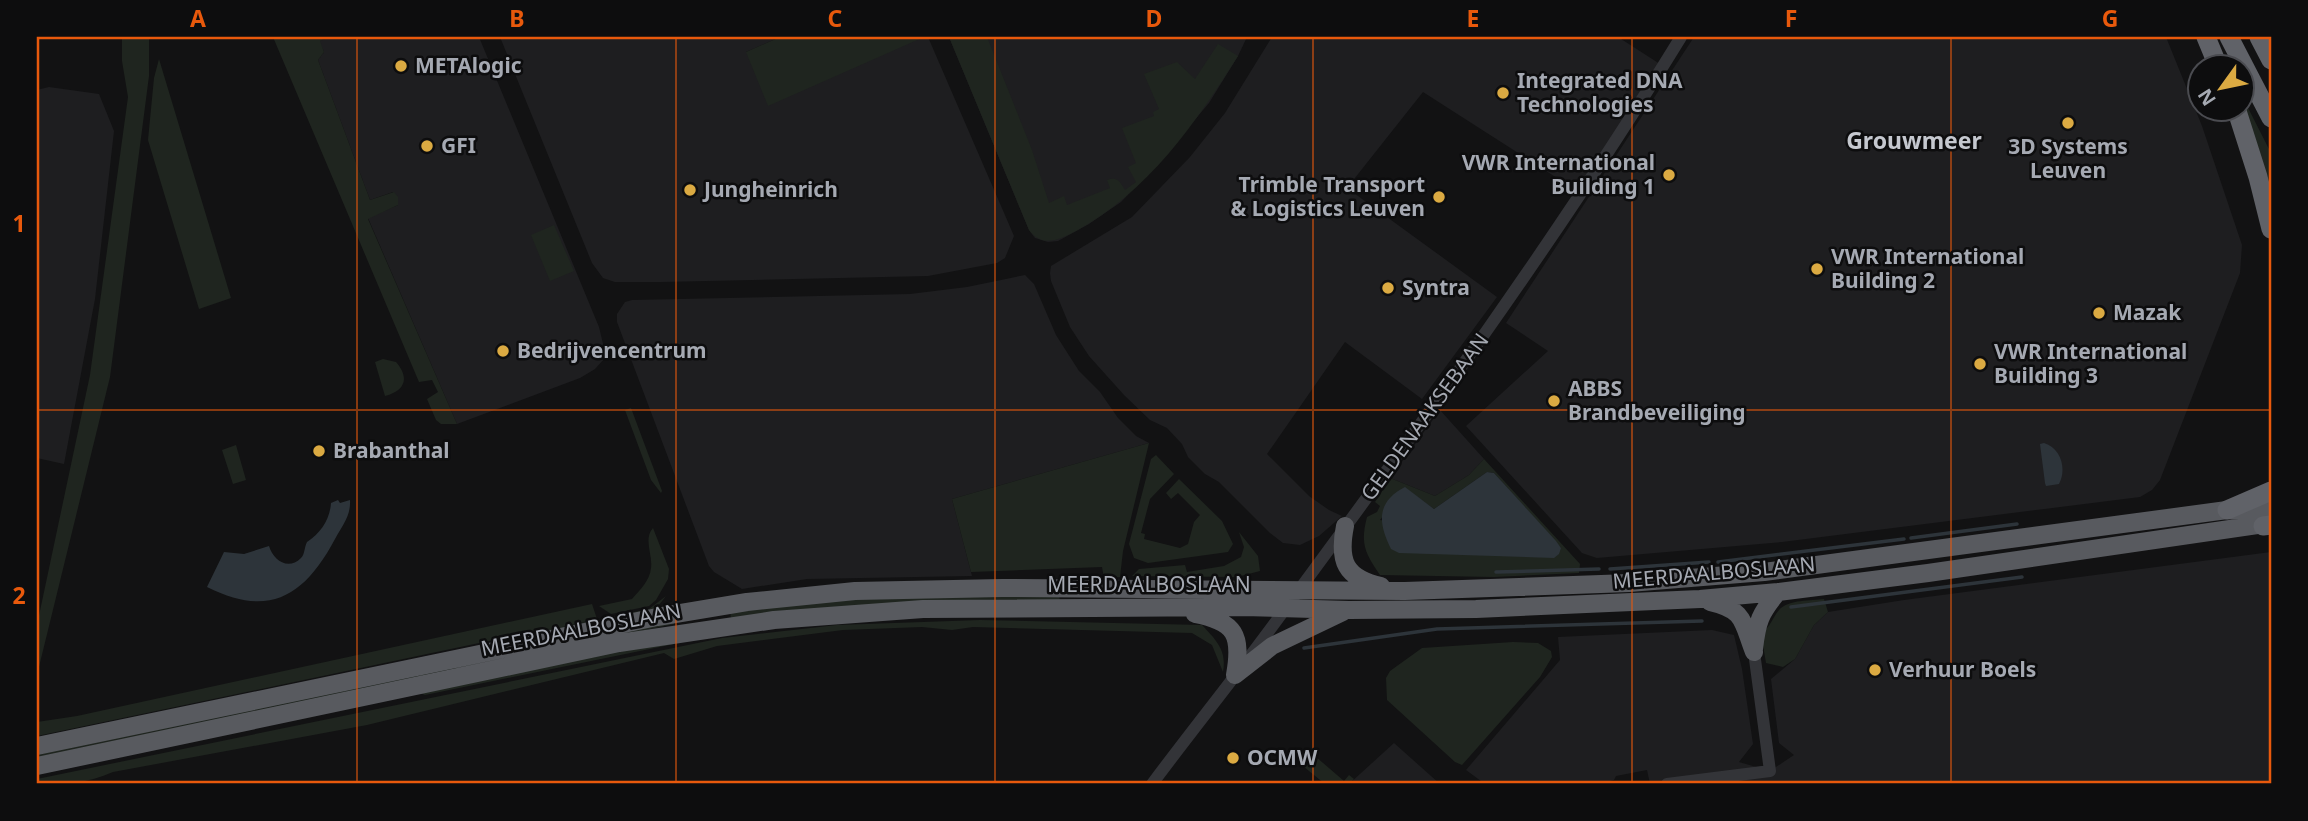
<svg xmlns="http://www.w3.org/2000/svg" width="2308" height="821" font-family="'Noto Sans',sans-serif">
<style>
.built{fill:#1e1e20}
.green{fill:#1f251f;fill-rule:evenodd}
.water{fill:#2d343a}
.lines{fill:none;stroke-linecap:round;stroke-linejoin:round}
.stream{stroke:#2d343a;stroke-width:3.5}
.tertiary{stroke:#333438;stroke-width:12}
.trunk{stroke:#585a5f;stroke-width:18}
.motorway{stroke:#606268;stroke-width:19}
.grid{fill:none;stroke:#e8590c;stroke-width:2;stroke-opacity:0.55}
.poi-dot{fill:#dbaa42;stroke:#0d0d0e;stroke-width:2.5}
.labels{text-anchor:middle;stroke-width:5;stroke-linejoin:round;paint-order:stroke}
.poi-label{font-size:21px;font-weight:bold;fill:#a5a9b2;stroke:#0d0d0e;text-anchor:start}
.street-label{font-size:21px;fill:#a5a9b2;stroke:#0d0d0e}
.neighbourhood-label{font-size:23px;font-weight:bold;fill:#c5c8cf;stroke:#0d0d0e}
.neatline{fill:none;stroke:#e8590c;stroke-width:2.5}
.grid-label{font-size:23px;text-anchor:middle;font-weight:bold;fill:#e8590c}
</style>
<rect width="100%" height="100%" fill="#121213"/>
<!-- built -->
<path class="built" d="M 329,37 L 479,37 L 599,327 L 604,348 L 604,359 L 595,369 L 580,378 L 457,424 L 368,218 L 398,205 L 393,192 L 370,200 L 318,60 L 324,52 L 319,41 Z
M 500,37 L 780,37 L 746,52 L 928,37 L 1014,236 L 1005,258 L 997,263 L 928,276 L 661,282 L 615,282 L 603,278 L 592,263 Z
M 949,37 L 1247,37 L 1238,56 L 1209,103 L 1153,169 L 1121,202 L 1089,224 L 1058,241 L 1048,242 L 1035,238 L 1029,230 Z
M 1272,37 L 1618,37 L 1663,66 L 1582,194 L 1423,92 L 1347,188 L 1497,297 L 1422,399 L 1345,342 L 1267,454 L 1309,496 L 1329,510 L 1342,516 L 1319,536 L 1300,545 L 1283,543 L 1270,533 L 1219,482 L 1205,474 L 1188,457 L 1182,444 L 1167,428 L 1150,420 L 1124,395 L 1089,356 L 1070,327 L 1051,281 L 1050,273 L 1051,266 L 1132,217 L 1190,157 L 1225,113 Z
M 1694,37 L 2166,37 L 2202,126 L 2242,245 L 2240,273 L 2160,480 L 2152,490 L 2140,497 L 1782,542 L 1597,558 L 1582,553 L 1466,426 L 1548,351 L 1506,323 Z
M 49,87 L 99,94 L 114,131 L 95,299 L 64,464 L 37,458 L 37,90 Z
M 1025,275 L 1034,284 L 1056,335 L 1079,371 L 1100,392 L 1118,418 L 1136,436 L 1149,443 L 952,499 L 972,576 L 807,579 L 742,589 L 714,572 L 709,566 L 617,322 L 617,314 L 625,302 L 632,300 L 910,294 L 967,287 Z
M 1440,410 L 1484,459 L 1469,475 L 1435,496 L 1390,478 Z
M 2271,552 L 2271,784 L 1650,784 L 1647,770 L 1616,776 L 1614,780 L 1598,784 L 1485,784 L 1466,770 L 1560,660 L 1558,637 L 1712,630 L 1734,635 L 1742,669 L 1753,744 L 1739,762 L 1770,771 L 1794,755 L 1779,743 L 1771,679 L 1795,659 L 1814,625 L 1828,612 L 1904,600 Z
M 1394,743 L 1440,784 L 1349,784 Z"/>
<!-- green -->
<path class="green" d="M 122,37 L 149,37 L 149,76 L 110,377 L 37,675 L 37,625 L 90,375 L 128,97 L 122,61 Z
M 273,37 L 329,37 L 320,41 L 324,52 L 318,60 L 370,200 L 394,192 L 398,197 L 398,205 L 368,219 L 457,424 L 441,424 L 436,420 L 427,399 L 438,392 L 432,380 L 419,382 Z
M 780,37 L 924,37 L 768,106 L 746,52 Z
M 949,37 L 987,37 L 1032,150 L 1049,203 L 1064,196 L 1067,205 L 1110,188 L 1107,180 C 1118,176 1120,182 1125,190 L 1136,182 L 1128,167 L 1136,163 L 1122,128 L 1154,116 L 1153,112 L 1159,109 L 1144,74 L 1177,62 L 1195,79 L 1218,44 L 1238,56 C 1196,123 1147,193 1076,231 C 1059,240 1042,248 1029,230 Z
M 159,59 L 231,298 L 199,309 L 148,140 L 154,78 Z
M 2242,96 L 2271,153 L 2271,216 L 2241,109 Z
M 554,225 L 574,271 L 550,281 L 531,235 Z
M 383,359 L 396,362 C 410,378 405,391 385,396 L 375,362 Z
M 631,408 L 662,491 L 661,493 L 651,480 L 625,410 Z
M 1149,443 L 1123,551 L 1120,577 L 1104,578 L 1102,567 L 971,572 L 952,499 Z
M 236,445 L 246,480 L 233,484 L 222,450 Z
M 1156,455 L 1174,474 L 1150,499 L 1141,533 L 1145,534 L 1144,539 L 1180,548 L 1188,544 L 1194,522 L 1200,515 L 1178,493 L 1171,499 L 1166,493 L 1179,479 L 1222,521 L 1233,544 L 1228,552 L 1148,563 L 1134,558 L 1129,544 L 1151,459 Z
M 1484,459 L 1580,564 L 1579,573 L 1494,577 L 1380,575 C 1365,553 1360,544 1367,517 L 1377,512 L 1380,506 L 1375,502 L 1390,478 L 1435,496 L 1469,475 ZM 1487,472 L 1494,473 L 1561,548 L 1380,520 L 1405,488 L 1434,509 Z
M 653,528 L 669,569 L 668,579 L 656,600 L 649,606 L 611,614 L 599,606 L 632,599 C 640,590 650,580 651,568 C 653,555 643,539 653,528 Z
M 1239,532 L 1258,556 L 1260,571 L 1237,577 L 1132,576 L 1139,569 L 1185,565 L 1187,572 L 1224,566 L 1241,557 L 1244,547 Z
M 1059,594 L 1060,603 L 731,619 L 730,611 L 814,600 Z
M 666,596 L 655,610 L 481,645 L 551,628 L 37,736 L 37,722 L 77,716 L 592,604 L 597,619 L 560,627 L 649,609 Z
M 1824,599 L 1828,612 L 1814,625 L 1795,659 L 1783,667 L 1766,663 L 1761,633 C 1771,627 1772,618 1779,610 C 1789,599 1811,601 1824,599 Z
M 674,620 L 674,624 L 409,679 L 37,762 L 37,752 Z
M 980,620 L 1202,625 C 1216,640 1227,650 1223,672 L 1212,645 L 1192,633 L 973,627 L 952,630 L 922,627 L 843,630 L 717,646 L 674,659 L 664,653 L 367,725 L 113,772 C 85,784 67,784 37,784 L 37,779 L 722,638 L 837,625 Z
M 684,642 L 425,695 L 420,693 L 615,652 Z
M 1513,642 L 1538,643 L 1551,651 L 1552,657 L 1540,677 L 1462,765 L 1455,762 L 1387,700 L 1386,678 L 1390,671 L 1422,648 Z
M 1308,750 L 1344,781 L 1349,775 L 1354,779 L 1349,784 L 1325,784 L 1298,762 Z"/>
<!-- water -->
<path class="water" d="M 2044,443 C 2061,448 2067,469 2059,484 L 2046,486 L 2045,483 L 2040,444 Z
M 1487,472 L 1494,473 L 1556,541 L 1561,548 L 1559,554 L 1554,558 L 1399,553 L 1391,549 C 1378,523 1376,502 1405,487 L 1434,509 Z
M 338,500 L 340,503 L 350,500 C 351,516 342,526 335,539 C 304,597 269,618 207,587 L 224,552 L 244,554 L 269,546 C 273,560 288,571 301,558 C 305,554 304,548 307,542 C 321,533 330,519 331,503 Z"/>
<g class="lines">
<!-- stream -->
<path class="stream" d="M 1911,538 L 2017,524
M 1718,562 L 1904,539
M 1610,569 L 1709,562
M 1496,572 L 1599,569
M 1791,607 L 2022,577
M 1304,648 L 1437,629 L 1702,621"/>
<!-- tertiary -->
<path class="tertiary" d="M 1152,784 C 1193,729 1236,676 1277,620 C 1418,429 1557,239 1681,37
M 1667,784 L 1770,771 L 1754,652"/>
<!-- trunk -->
<path class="trunk" d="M 1345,526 C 1338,561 1345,578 1381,586
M 1710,602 C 1745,610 1742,621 1754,652
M 1195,614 C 1236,622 1242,635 1235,675
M 1754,649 C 1757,622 1760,613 1778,592
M 1235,675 L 1272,646 L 1343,612
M 37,746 L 657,617 L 747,602 L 855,591 L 1002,588 L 1405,591 L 1629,583 L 1764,572 L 2227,510 L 2252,511 L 2271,508
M 37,766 L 619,643 L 774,620 L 923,609 L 1244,607 L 1349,610 L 1476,609 L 1700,599 L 1778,592 L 1928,573 L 2271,523"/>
<!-- motorway -->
<path class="motorway" d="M 2206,37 L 2218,66
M 2229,37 L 2271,118
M 2259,37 L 2271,60
M 2236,108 L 2258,177 L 2271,229
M 2227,510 L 2271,491
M 2263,526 L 2271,525"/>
</g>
<!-- grid -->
<path class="grid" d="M 357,37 L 357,784M 676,37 L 676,784M 995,37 L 995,784M 1313,37 L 1313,784M 1632,37 L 1632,784M 1951,37 L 1951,784M 37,410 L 2271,410"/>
<!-- markers -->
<g class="poi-dot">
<circle cx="401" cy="66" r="7"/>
<circle cx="1503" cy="93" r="7"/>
<circle cx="2068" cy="123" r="7"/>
<circle cx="427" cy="146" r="7"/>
<circle cx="1669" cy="175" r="7"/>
<circle cx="690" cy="190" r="7"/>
<circle cx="1439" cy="197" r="7"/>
<circle cx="1817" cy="269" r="7"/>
<circle cx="1388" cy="288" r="7"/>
<circle cx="2099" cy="313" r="7"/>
<circle cx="503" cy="351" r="7"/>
<circle cx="1980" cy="364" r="7"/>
<circle cx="1554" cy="401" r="7"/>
<circle cx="319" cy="451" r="7"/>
<circle cx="1875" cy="670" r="7"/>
<circle cx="1233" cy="758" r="7"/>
</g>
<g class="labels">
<!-- poi labels -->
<g class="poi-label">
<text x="415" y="73">METAlogic</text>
<text x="1517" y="88">Integrated DNA<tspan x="1517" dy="24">Technologies</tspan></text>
<text x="441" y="153">GFI</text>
<text x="2068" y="154" text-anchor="middle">3D Systems<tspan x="2068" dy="24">Leuven</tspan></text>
<text x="1655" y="170" text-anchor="end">VWR International<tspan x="1655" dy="24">Building 1</tspan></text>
<text x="1425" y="192" text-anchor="end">Trimble Transport<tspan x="1425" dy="24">&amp; Logistics Leuven</tspan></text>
<text x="704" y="197">Jungheinrich</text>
<text x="1831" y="264">VWR International<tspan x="1831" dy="24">Building 2</tspan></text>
<text x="1402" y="295">Syntra</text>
<text x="2113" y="320">Mazak</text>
<text x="517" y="358">Bedrijvencentrum</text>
<text x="1994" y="359">VWR International<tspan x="1994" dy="24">Building 3</tspan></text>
<text x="1568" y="396">ABBS<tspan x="1568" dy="24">Brandbeveiliging</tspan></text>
<text x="333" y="458">Brabanthal</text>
<text x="1889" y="677">Verhuur Boels</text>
<text x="1247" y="765">OCMW</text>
</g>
<!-- street labels -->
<g class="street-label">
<text transform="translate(1425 417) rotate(-54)" y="7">GELDENAAKSEBAAN</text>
<text transform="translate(1714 573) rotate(-5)" y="7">MEERDAALBOSLAAN</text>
<text x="1149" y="592">MEERDAALBOSLAAN</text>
<text transform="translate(581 630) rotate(-11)" y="7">MEERDAALBOSLAAN</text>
</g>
<!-- neighbourhood labels -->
<g class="neighbourhood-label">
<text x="1914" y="149">Grouwmeer</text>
</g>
</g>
<!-- border -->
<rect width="2308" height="821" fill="none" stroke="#0d0d0e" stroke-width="77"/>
<!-- north arrow -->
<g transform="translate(2221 88) rotate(237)"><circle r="33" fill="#0d0d0e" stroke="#4a4b50" stroke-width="2"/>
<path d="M0-5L12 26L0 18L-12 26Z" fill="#dbaa42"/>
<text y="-10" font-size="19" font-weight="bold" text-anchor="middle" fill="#a5a9b2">N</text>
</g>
<rect x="38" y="38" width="2232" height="744" class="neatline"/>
<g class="grid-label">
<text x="198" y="27">A</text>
<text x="517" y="27">B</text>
<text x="835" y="27">C</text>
<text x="1154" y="27">D</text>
<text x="1473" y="27">E</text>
<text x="1791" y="27">F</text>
<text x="2110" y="27">G</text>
<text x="19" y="232">1</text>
<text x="19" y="604">2</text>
</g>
</svg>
